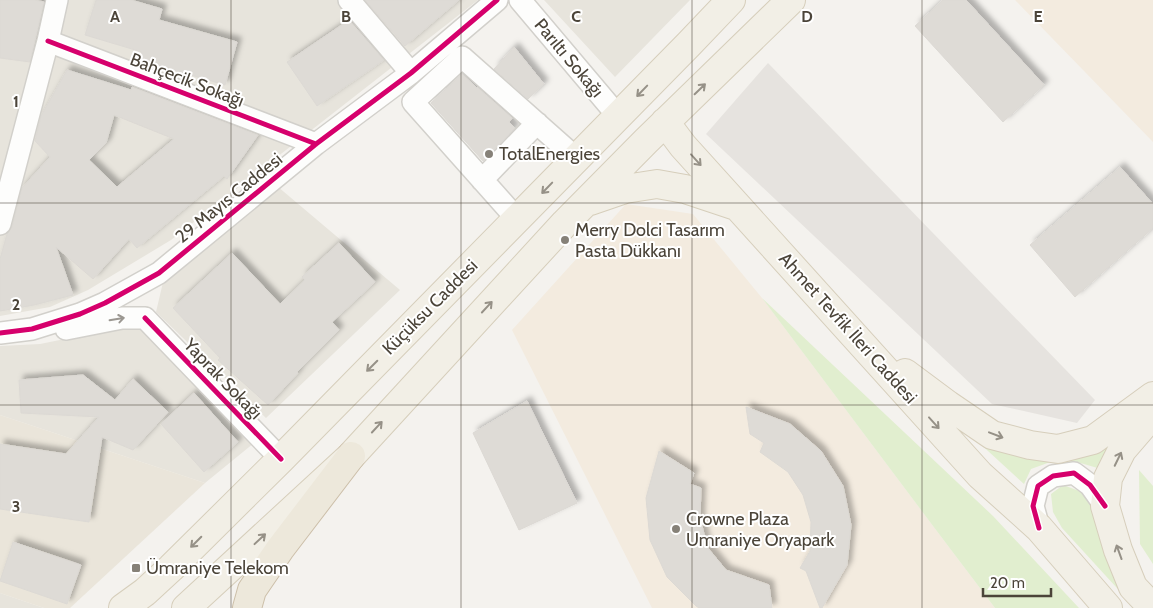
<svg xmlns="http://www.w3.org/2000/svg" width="1153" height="608" font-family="Cabin,sans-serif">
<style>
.residential{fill:#e7e4dc}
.commercial{fill:#f3ebdf}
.education{fill:#eae5da}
.green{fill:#e1eecf}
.parking{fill:#e6e3df}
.building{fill:#dedbd6;stroke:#dcd9d4;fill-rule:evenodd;filter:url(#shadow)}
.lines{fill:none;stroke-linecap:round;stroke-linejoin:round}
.minor-casing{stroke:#d2d0cb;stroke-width:24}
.major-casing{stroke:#d6cebb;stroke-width:30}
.highway-casing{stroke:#ccbfa9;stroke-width:30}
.minor{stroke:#fdfdfc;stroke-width:21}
.major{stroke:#f2efe6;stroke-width:28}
.highway{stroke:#ede8db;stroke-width:28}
.cycleway-casing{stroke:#fff;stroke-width:8}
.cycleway{stroke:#d6006c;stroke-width:5}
.oneway{stroke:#969187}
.oneway2{stroke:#9b9791}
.grid{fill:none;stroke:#4b4439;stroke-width:1;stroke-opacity:0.55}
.poi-dot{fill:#868178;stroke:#fff;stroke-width:2}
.labels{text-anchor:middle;stroke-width:4;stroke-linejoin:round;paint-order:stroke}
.street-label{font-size:18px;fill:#4b4439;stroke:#fff}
.poi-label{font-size:18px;fill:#4b4439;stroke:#fff;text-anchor:start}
.grid-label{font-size:16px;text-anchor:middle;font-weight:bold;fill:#4b4439;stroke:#fff;stroke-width:4;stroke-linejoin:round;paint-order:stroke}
</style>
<defs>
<filter id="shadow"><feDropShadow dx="4.5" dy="-4.5" stdDeviation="2.5" flood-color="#0004"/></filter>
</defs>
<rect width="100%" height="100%" fill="#f4f2ee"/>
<!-- residential -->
<path class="residential" d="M 0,0 L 478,0 L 171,240 L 88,290 L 50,307 L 0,316 Z
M 544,0 L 690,0 L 615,77 Z
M 277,186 L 400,290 L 266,418 L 156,312 L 164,278 Z
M 139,324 L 254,443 L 205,483 L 0,415 L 0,346 L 40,344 Z
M 0,593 L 44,608 L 0,608 Z"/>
<!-- commercial -->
<path class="commercial" d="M 1015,0 L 1153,0 L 1153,142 Z
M 626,204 L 693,214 L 762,298 L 933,526 L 995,608 L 652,608 L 512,330 Z"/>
<!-- education -->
<path class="education" d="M 0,415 L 205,483 L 70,608 L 44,608 L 0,593 Z"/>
<!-- green -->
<path class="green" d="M 762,298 L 993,516 L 1079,608 L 995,608 L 933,526 Z
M 1120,438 L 1101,469 L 1077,462 L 1053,461 L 1031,469 L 1024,484 L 976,440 L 1102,450 Z
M 1139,470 L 1153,486 L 1153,564 L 1140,544 Z
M 1063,485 L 1082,492 L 1100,513 L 1127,599 L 1062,528 L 1053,512 L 1051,494 Z"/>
<!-- parking -->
<path class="parking" d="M 768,63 L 1095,400 L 1077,423 L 992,404 L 706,134 Z"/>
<!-- building -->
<path class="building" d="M 0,0 L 35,0 L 44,2 L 30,62 L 0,58 Z
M 96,0 L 131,0 L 162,9 L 159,20 L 237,42 L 225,85 L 140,60 L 142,52 L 85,35 Z
M 365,0 L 459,0 L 405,46 Z
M 943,0 L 966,0 L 1044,85 L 1003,122 L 915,26 Z
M 349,20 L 384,60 L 317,106 L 287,62 Z
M 514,47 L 544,84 L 528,99 L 494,69 Z
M 67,70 L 131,90 L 132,87 L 258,135 L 227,179 L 224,176 L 137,248 L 129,239 L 93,279 L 56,247 L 73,295 L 34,305 L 0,311 L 0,259 L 7,234 L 12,227 L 22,188 L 50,157 L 35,141 L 41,116 ZM 114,115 L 174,139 L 117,187 L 89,160 L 106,143 Z
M 462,74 L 477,88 L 477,87 L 512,118 L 509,122 L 515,128 L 483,161 L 431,103 Z
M 1120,167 L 1153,204 L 1153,228 L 1075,297 L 1030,245 Z
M 339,243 L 375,282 L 332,322 L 339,330 L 297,372 L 298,373 L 268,405 L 218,360 L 220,358 L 173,308 L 232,253 L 280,304 L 305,280 L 302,277 Z
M 83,375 L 115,400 L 133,379 L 168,412 L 133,450 L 102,437 L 89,522 L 0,509 L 0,444 L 66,454 L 99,417 L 21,413 L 19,380 Z
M 194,393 L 238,442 L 204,472 L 161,424 Z
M 527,401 L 577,503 L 519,530 L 473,433 Z
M 746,407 L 790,424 L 821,451 L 843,486 L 851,525 L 847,565 L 822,608 L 820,608 L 806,571 L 800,568 L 810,551 L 811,522 L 803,495 L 788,472 L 760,452 L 764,443 L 750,434 Z
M 659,451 L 694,473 L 690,484 L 701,488 L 700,517 L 707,547 L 726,570 L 769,585 L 772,608 L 699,608 L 696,606 L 667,577 L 650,540 L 646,498 Z
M 13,542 L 81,565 L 67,604 L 0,581 Z"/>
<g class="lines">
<defs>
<path id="minor" d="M 349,0 L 411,73
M 520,0 L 618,116
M 48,41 L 316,144
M 482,180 L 537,123
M 517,219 L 413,102 L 462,57 L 576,158
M 0,224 L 48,41 L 57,0
M 145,318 L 281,459
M 66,329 L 122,318 L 145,318
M 0,333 L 32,329 L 80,314 L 105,303 L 159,273 L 316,144 L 411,73 L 497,0
M 1039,528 L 1033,506 L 1038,486 L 1053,476 L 1074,473 L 1090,485 L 1105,506"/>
<path id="major" d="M 665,122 L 683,146 L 980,475 L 1039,528 L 1108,608
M 590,201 L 625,189 L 657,184 L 685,189 L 736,206
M 905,373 L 948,405 L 992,435 L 1030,445 L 1058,449 L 1093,440 L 1153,396
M 123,608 L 145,592 L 171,568 L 281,459 L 689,44 L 731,0
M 186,608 L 351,456 L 565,223 L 646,141 L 791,0
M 1153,608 L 1133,587 L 1118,550 L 1105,506 L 1108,478 L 1122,450 L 1153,414"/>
<path id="highway" d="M 247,608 L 252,590 L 280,549 L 351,456"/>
</defs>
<!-- minor casing -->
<use href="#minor" class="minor-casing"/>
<!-- major casing -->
<use href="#major" class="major-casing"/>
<!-- highway casing -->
<use href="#highway" class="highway-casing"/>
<!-- minor -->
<use href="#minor" class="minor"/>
<!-- major -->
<use href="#major" class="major"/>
<!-- highway -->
<use href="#highway" class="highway"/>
<defs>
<path id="cycleway" d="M 48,41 L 316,144
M 145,318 L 281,459
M 0,333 L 32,329 L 80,314 L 105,303 L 159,273 L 316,144 L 411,73 L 497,0
M 1039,528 L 1033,506 L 1038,486 L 1053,476 L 1074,473 L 1090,485 L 1105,506"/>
</defs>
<!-- cycleway casing -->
<use href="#cycleway" class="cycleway-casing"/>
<!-- cycleway -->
<use href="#cycleway" class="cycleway"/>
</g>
<!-- one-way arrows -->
<defs><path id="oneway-shaft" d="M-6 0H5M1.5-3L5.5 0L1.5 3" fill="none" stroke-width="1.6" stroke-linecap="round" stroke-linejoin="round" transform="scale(1.25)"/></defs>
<g class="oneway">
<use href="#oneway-shaft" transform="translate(700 89) rotate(-44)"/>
<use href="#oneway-shaft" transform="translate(642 91) rotate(134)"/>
<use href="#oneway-shaft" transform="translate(696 160) rotate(48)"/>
<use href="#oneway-shaft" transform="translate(547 188) rotate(134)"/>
<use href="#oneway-shaft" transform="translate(487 307) rotate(-47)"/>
<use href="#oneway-shaft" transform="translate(372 366) rotate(135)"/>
<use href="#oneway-shaft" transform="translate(934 423) rotate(48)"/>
<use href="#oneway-shaft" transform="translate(377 427) rotate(-47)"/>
<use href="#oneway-shaft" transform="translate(996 435) rotate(21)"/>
<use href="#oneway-shaft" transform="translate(1118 459) rotate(-64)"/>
<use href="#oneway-shaft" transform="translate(260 539) rotate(-43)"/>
<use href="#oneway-shaft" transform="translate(196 542) rotate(135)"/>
<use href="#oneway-shaft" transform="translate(1119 552) rotate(-110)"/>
</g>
<use class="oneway2" href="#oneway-shaft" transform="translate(117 319) rotate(-9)"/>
<!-- grid -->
<path class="grid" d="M 231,0 L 231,608M 461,0 L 461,608M 692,0 L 692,608M 922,0 L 922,608M 0,203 L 1153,203M 0,405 L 1153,405"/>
<!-- markers -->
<g class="poi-dot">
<circle cx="489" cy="154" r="5"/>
<circle cx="565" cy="240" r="5"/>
<circle cx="676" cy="529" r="5"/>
<rect x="131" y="563" width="10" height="10" rx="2.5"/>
</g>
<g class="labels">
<!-- street labels -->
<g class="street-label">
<text transform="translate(569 58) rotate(50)" y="6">Parıltı Sokağı</text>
<text transform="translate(187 80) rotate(21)" y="6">Bahçecik Sokağı</text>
<text transform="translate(229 198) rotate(-39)" y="6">29 Mayıs Caddesi</text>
<text transform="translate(430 307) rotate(-45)" y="6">Küçüksu Caddesi</text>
<text transform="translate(848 328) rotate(48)" y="6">Ahmet Tevfik İleri Caddesi</text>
<text transform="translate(223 379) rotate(46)" y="6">Yaprak Sokağı</text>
</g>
<!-- poi labels -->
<g class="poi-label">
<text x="499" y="160">TotalEnergies</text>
<text x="575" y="236">Merry Dolci Tasarım<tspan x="575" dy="21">Pasta Dükkanı</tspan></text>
<text x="686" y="525">Crowne Plaza<tspan x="686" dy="21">Umraniye Oryapark</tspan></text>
<text x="146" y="574">Ümraniye Telekom</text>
</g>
</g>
<g class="grid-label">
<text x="115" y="22">A</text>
<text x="346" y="22">B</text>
<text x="576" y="22">C</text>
<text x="807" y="22">D</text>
<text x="1038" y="22">E</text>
<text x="16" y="107">1</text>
<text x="16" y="310">2</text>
<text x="16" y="512">3</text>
</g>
<!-- scale -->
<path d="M983 588v8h68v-8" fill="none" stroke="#4b4439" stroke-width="2.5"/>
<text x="990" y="588" font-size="15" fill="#4b4439" stroke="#ffffff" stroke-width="4" paint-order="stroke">20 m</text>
</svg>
